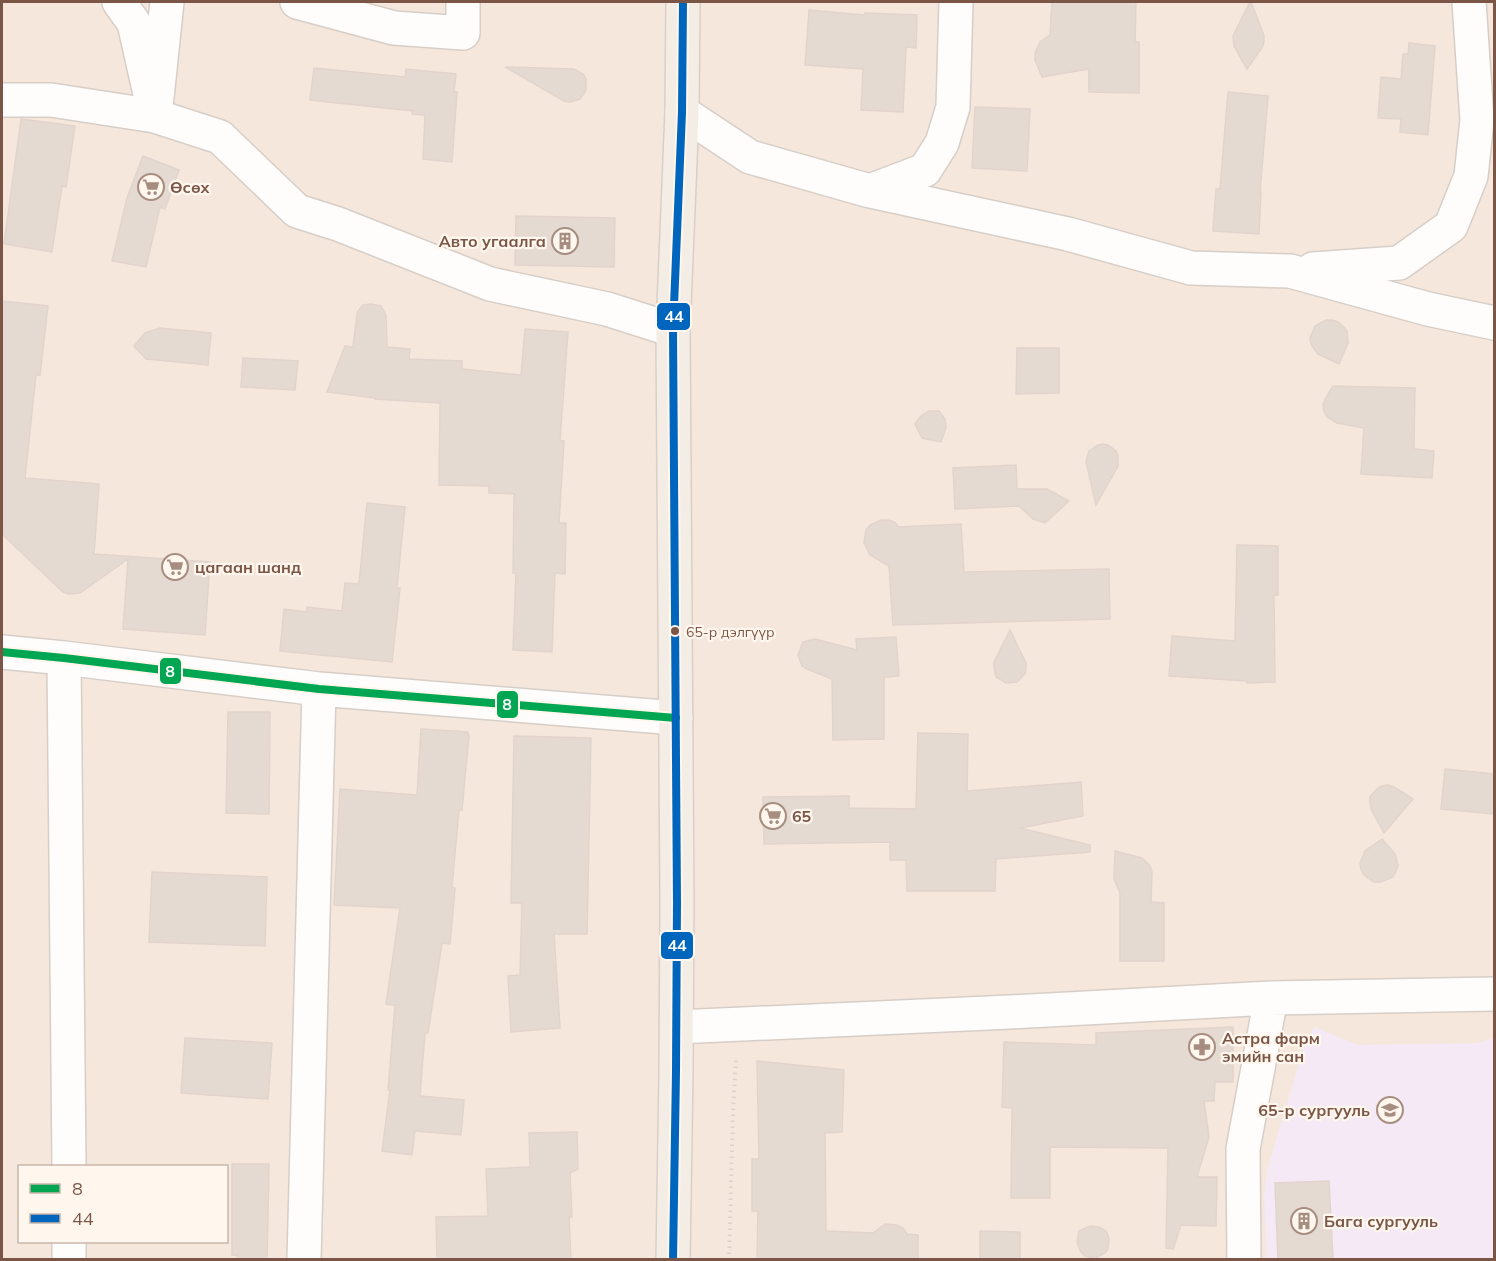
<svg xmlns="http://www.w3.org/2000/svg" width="1496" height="1261" font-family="Mulish,sans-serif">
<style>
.residential{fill:#f5e7db;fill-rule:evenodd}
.education{fill:#f4e9f4}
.building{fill:#e5dad2;stroke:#e2d4cc;stroke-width:1.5}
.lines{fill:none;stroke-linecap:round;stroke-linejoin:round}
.minor-casing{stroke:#d7cec8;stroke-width:36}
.major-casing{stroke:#dacfc8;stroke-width:36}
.path{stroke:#dcd1cc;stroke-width:4;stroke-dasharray:1.5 4.5;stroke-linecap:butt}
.minor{stroke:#fefdfc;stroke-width:33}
.major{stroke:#f3ede5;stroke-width:33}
.bus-1-casing{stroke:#fff7ee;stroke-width:12}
.bus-2-casing{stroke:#fff7ee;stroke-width:12}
.bus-1{stroke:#00a651;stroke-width:8}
.bus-2{stroke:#0065bd;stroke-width:8}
.bus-dot{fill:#7b5647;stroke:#fff7ee;stroke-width:2}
.labels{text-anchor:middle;stroke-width:4.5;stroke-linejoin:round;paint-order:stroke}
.bus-label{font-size:14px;fill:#7b5647;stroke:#fff7ee;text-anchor:start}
.poi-label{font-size:16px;font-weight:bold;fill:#7b5647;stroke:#fff7ee;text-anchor:start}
.line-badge{stroke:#fff7ee;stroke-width:2}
.badge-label{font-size:16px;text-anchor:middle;font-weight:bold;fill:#fff}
</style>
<rect width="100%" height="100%" fill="#f8f2eb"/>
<!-- residential -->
<path class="residential" d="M 2,2 L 1494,2 L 1494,1259 L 2,1260 ZM 20,1166 L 226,1166 L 226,1242 L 20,1242 Z"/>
<!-- education -->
<path class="education" d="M 1314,1027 L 1358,1045 L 1477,1043 L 1494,1038 L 1494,1259 L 1267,1260 L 1264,1195 L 1267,1171 L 1303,1049 Z"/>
<!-- building -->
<path class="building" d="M 1052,2 L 1136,2 L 1135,42 L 1139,42 L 1139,93 L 1089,92 L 1089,69 L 1042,77 L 1035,60 L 1035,53 L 1040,42 L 1050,35 Z
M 1250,2 L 1251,2 L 1264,36 L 1264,41 L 1263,46 L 1247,69 L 1234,46 L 1233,36 Z
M 809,10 L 864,15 L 865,13 L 917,15 L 916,48 L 906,47 L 903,112 L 861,110 L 863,69 L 805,65 Z
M 1409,43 L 1435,46 L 1428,135 L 1400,132 L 1401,119 L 1378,118 L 1381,77 L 1401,79 L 1403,54 L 1408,54 Z
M 505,67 L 574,69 L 583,74 L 586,79 L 586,90 L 580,99 L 570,102 L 564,101 Z
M 314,68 L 405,77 L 406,69 L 456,74 L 454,92 L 457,92 L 452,162 L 423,159 L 425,115 L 412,114 L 413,111 L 310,100 Z
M 1228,92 L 1268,96 L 1260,192 L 1261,192 L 1259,234 L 1213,231 L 1216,189 L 1220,189 Z
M 975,107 L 1030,109 L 1027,171 L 972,168 Z
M 21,119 L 75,126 L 66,187 L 62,186 L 52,252 L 4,244 Z
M 143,156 L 179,170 L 165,209 L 160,207 L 146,267 L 112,261 L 127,198 Z
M 516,216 L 615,218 L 614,267 L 515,265 Z
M 2,301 L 48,306 L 40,375 L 36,375 L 25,478 L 99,484 L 94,554 L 210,562 L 205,635 L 123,629 L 128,559 L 80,593 L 69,594 L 63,592 L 2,534 Z
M 371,304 L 381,306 L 386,315 L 387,347 L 410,349 L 409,359 L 462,361 L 462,369 L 521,375 L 525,329 L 568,332 L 560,441 L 564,441 L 559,523 L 566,523 L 565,574 L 555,573 L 552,652 L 513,650 L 516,573 L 513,573 L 514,494 L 489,493 L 489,486 L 439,485 L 440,403 L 375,399 L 375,398 L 327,392 L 345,346 L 353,347 L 357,315 L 358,311 L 363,305 Z
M 1326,320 L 1332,320 L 1338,322 L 1343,326 L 1347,331 L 1348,343 L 1339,364 L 1318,354 L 1314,349 L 1311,344 L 1310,338 L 1315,326 Z
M 160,328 L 211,333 L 208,365 L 146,359 L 134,346 L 145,333 Z
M 1017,348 L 1059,348 L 1059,393 L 1016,394 Z
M 243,358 L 298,361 L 295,390 L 241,387 Z
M 1333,386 L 1415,388 L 1414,449 L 1434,451 L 1432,478 L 1361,474 L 1364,428 L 1337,423 L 1327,417 L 1324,411 L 1323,405 L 1325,399 Z
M 929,411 L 939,411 L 945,419 L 946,428 L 941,442 L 922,438 L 915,424 L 921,416 Z
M 1103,444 L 1108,445 L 1116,451 L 1118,456 L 1118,466 L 1096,505 L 1086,462 L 1089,451 L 1098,445 Z
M 1016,465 L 1017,489 L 1047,489 L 1069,501 L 1045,523 L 1033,519 L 1018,505 L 1018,506 L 955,509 L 953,468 Z
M 367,503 L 405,507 L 397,588 L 400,588 L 392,662 L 280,651 L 284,609 L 307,612 L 307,607 L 342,611 L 345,583 L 359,584 Z
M 881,520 L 888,520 L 894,522 L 899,527 L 961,524 L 964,572 L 1109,569 L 1110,619 L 893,625 L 889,566 L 870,555 L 864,543 L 866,530 L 870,525 Z
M 1237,545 L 1278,546 L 1278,595 L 1274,595 L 1275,682 L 1247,683 L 1247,681 L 1169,676 L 1172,636 L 1235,641 Z
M 1010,630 L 1026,663 L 1026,669 L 1025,674 L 1017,682 L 1006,683 L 996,677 L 994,667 L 994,662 Z
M 896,637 L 899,676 L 884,677 L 884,739 L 833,740 L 832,679 L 807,669 L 802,666 L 798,655 L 803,642 L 815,639 L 857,650 L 856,639 Z
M 228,712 L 270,712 L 269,814 L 226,813 Z
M 421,729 L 468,732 L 468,735 L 469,735 L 462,810 L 459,810 L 452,887 L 455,888 L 450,944 L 442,943 L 428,1033 L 425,1033 L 420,1096 L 464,1100 L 461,1135 L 415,1131 L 412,1155 L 382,1151 L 390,1090 L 388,1090 L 395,1005 L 386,1004 L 400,908 L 334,905 L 340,789 L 417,795 Z
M 918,733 L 968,734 L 967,791 L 1081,782 L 1083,816 L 1020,828 L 1090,845 L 1090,852 L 996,859 L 995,891 L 907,891 L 906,860 L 890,860 L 890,842 L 764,844 L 763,797 L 849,796 L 849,808 L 916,809 Z
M 514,736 L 591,738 L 587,934 L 554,934 L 560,1028 L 511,1032 L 508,976 L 520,975 L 522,903 L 511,903 Z
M 1445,769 L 1494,774 L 1494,814 L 1441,809 Z
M 1388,785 L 1394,787 L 1413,799 L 1384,833 L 1371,809 L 1370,803 L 1370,797 L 1377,789 L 1382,786 Z
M 1382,839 L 1395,854 L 1398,865 L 1396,871 L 1393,877 L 1381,882 L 1374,882 L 1364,875 L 1361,869 L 1360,863 L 1365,851 Z
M 1115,851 L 1142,858 L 1150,866 L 1152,872 L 1151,902 L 1164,903 L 1164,961 L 1120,961 L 1120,893 L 1114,879 Z
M 152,872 L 267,877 L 265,946 L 149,942 Z
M 1233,1027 L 1233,1082 L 1215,1082 L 1214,1101 L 1204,1101 L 1209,1137 L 1197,1177 L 1217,1177 L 1216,1226 L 1181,1225 L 1173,1249 L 1166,1248 L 1168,1148 L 1050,1147 L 1050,1198 L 1011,1198 L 1012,1108 L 1002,1107 L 1004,1042 L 1096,1045 L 1096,1033 Z
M 185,1038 L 272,1043 L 268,1099 L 181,1093 Z
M 757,1061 L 844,1070 L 842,1132 L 825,1133 L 826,1231 L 873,1233 L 885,1224 L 897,1225 L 903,1228 L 907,1234 L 918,1235 L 918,1260 L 757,1259 L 758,1211 L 752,1211 L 752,1159 L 759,1159 Z
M 577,1132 L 578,1169 L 570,1173 L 572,1217 L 569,1217 L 571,1260 L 437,1260 L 436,1217 L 488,1216 L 486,1169 L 530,1167 L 529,1133 Z
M 232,1164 L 269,1164 L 267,1260 L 237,1260 L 237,1255 L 232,1255 Z
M 1329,1181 L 1333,1260 L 1278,1260 L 1275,1183 Z
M 1090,1226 L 1099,1227 L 1106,1231 L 1109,1238 L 1108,1249 L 1105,1253 L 1096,1258 L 1085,1256 L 1081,1252 L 1077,1242 L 1079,1231 Z
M 980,1231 L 1020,1232 L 1020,1260 L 980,1260 Z"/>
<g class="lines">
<defs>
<path id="minor" d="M 119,2 L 134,23 L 155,116 L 220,137 L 297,211 L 338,224 L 490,284 L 607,309 L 673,330
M 297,2 L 394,28 L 463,33 L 463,2
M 2,100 L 51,100 L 155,116 L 167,2
M 682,112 L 750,157 L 870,191 L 1068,234 L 1191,268 L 1290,271 L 1428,309 L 1494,323
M 870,191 L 925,170 L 942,143 L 953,107 L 956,2
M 1313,269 L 1399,263 L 1451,226 L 1471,176 L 1477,120 L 1469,2
M 2,652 L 64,658 L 319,689 L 676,718
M 64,658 L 69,1166
M 677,1027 L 1010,1012 L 1271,998 L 1494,994
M 69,1242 L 69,1260
M 304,1260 L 319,689
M 1244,1260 L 1243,1149 L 1271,998"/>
<path id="major" d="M 673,1260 L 676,1071 L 677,903 L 673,330 L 682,112 L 683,2"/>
</defs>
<!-- minor casing -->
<use href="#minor" class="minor-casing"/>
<!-- major casing -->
<use href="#major" class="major-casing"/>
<!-- path -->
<path class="path" d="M 729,1260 L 733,1111 L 736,1059"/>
<!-- minor -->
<use href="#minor" class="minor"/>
<!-- major -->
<use href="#major" class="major"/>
<defs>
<path id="bus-1" d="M 2,652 L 64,658 L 319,689 L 676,718"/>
<path id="bus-2" d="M 673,1260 L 676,1071 L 677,903 L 673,330 L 682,112 L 683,2"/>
</defs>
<!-- bus-1 casing -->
<use href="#bus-1" class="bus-1-casing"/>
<!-- bus-2 casing -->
<use href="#bus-2" class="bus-2-casing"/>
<!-- bus-1 -->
<use href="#bus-1" class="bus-1"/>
<!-- bus-2 -->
<use href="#bus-2" class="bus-2"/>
</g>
<!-- icons -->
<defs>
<symbol id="supermarket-ring" viewBox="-11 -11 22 22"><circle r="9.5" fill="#fff7ee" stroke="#a78d80" stroke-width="1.5"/><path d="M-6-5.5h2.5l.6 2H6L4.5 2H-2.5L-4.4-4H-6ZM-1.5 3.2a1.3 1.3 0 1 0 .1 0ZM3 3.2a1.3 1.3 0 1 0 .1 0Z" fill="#a78d80"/></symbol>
<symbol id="building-ring" viewBox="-11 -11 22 22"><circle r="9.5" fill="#fff7ee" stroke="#a78d80" stroke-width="1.5"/><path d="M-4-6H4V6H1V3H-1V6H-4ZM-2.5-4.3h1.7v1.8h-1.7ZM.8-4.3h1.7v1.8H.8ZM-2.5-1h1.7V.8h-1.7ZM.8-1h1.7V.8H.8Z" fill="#a78d80"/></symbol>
<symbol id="pharmacy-ring" viewBox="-11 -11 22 22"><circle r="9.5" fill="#fff7ee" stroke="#a78d80" stroke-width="1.5"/><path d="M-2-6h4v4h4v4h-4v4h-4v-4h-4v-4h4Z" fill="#a78d80"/></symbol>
<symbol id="school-ring" viewBox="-11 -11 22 22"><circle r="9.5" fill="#fff7ee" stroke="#a78d80" stroke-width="1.5"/><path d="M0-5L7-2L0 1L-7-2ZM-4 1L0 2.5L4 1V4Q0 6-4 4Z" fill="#a78d80"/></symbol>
</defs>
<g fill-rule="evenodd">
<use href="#supermarket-ring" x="136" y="172" width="30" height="30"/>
<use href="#building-ring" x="550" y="226" width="30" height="30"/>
<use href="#supermarket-ring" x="160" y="552" width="30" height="30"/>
<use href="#supermarket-ring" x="758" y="801" width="30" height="30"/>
<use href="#pharmacy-ring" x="1187" y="1032" width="30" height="30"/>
<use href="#school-ring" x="1375" y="1095" width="30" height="30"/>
<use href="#building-ring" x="1289" y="1206" width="30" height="30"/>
</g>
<!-- markers -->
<circle class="bus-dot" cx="675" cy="631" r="5"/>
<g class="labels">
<!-- bus labels -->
<g class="bus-label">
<text x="686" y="637">65-р дэлгүүр</text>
</g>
<!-- poi labels -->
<g class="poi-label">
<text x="170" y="193">Өсөх</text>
<text x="546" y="247" text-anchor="end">Авто угаалга</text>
<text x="195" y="573">цагаан шанд</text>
<text x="792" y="822">65</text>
<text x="1222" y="1044">Астра фарм<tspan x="1222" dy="18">эмийн сан</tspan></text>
<text x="1370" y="1116" text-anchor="end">65-р сургууль</text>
<text x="1324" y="1227">Бага сургууль</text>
</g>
</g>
<g class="line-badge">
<rect x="656" y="302" width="35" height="29" rx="6" fill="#0065bd"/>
<rect x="159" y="657" width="23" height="28" rx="6" fill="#00a651"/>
<rect x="496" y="690" width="23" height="29" rx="6" fill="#00a651"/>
<rect x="660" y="931" width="34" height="29" rx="6" fill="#0065bd"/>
</g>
<g class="badge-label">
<text x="674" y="322">44</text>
<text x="170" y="677">8</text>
<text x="507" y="710">8</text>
<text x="677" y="951">44</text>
</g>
<!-- border -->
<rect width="1496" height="1261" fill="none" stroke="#7b5647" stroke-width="6"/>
<!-- legend -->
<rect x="18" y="1165" width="210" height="78" fill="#fff7ee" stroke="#cab7ab" stroke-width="1.5"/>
<rect x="30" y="1184" width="30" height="9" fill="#00a651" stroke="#cab7ab" stroke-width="1.5"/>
<text x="72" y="1195" font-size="18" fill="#7b5647">8</text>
<rect x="30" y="1214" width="30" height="9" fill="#0065bd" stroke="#cab7ab" stroke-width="1.5"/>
<text x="72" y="1225" font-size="18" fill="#7b5647">44</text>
</svg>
